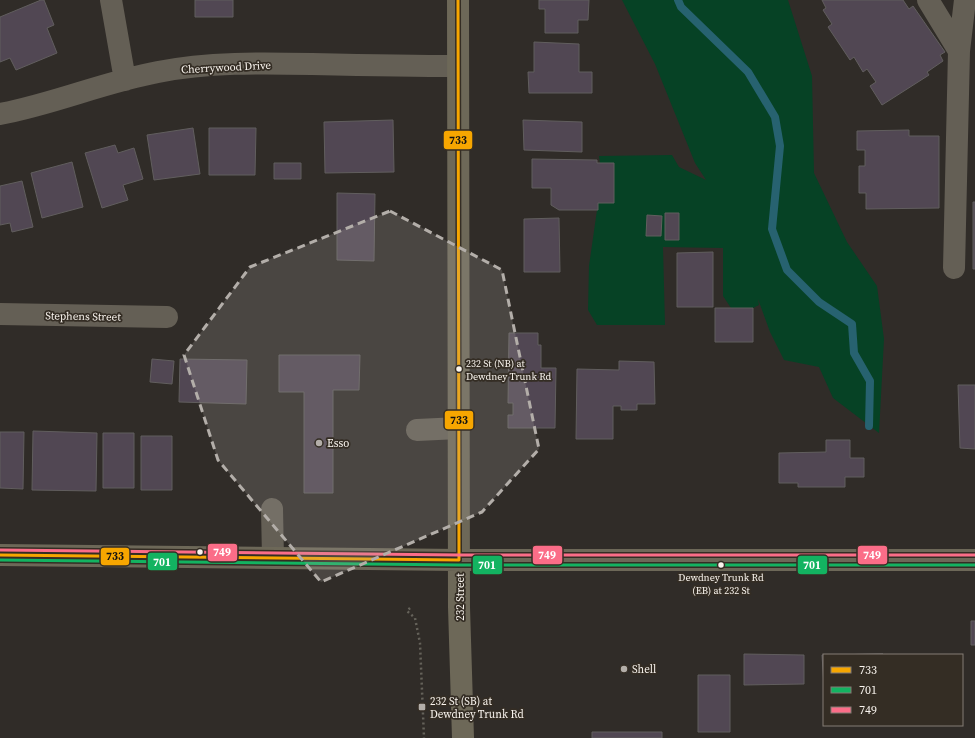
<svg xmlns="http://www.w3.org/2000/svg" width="975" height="738" font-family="'Source Serif 4',serif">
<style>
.green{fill:#064225}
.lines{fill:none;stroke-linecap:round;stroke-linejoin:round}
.stream{stroke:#276270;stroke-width:8}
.building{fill:#514753;stroke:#615e5e}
.path{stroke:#65625a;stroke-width:2.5;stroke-dasharray:2 3;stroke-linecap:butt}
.minor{stroke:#645f55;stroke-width:22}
.major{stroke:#6d6858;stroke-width:22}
.bus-1-casing{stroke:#342d24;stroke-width:6}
.bus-2-casing{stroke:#342d24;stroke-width:6}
.bus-3-casing{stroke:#342d24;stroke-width:6}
.bus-1{stroke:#f7a600;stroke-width:3}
.bus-2{stroke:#13b361;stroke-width:3}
.bus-3{stroke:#fb6d88;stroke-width:3}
.marked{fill:#b3aea9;fill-opacity:0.2;stroke:#b3aea9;stroke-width:3;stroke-dasharray:8 5;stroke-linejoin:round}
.bus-dot{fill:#f9f4ee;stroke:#342d24;stroke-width:1.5}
.poi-dot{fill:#b3aea9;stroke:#342d24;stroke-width:1.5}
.labels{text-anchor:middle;stroke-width:3.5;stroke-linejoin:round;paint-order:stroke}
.bus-label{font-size:10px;fill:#f9f4ee;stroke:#342d24;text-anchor:start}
.street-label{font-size:11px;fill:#f9f4ee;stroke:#342d24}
.poi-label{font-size:11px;fill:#f9f4ee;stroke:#342d24;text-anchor:start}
.line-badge{stroke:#342d24;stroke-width:1.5}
.badge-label{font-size:11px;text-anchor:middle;font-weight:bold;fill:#fff}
.pale-badge-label{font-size:11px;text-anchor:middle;font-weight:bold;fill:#111}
</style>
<rect width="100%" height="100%" fill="#302c28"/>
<!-- green -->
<path class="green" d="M 622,0 L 788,0 L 812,76 L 814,173 L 847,242 L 877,286 L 884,339 L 879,433 L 833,398 L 819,367 L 784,360 L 770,332 L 758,299 L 759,305 L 753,308 L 731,308 L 723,296 L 723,248 L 663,247 L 665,325 L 597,325 L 588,310 L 589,266 L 598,203 L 614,163 L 600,163 L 599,156 L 672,155 L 679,167 L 706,180 L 695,163 L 655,64 Z"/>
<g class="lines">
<!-- stream -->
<path class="stream" d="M 678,0 L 681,7 L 748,72 L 775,117 L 780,146 L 772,229 L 787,270 L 819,302 L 852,324 L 854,353 L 870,381 L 869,426"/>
</g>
<!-- building -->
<path class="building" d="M 41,0 L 44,0 L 54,25 L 47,28 L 57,53 L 16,70 L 10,58 L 0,62 L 0,17 Z
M 195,0 L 233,0 L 233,17 L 195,17 Z
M 539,0 L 589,0 L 588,20 L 578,20 L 578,33 L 545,33 L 545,9 L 539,9 Z
M 822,0 L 903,0 L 909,9 L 913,6 L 945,52 L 940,55 L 943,61 L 927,72 L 929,75 L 882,105 L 870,86 L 876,82 L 867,69 L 863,72 L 854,57 L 850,60 L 828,27 L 832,24 L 823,10 L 826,8 Z
M 534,42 L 579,44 L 579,72 L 592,72 L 592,93 L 529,93 L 528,72 L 534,72 Z
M 393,120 L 394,172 L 325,173 L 324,122 Z
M 523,120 L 582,122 L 582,152 L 524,150 Z
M 193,128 L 200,174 L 154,180 L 147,135 Z
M 209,128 L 256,128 L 255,175 L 209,175 Z
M 909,130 L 909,136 L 939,136 L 939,208 L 866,209 L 866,193 L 859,193 L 859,166 L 865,166 L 865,150 L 857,150 L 857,131 Z
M 115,145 L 118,153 L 134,148 L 143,179 L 123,185 L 128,200 L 102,208 L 85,153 Z
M 532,159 L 597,160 L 597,163 L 614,163 L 614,203 L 598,203 L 598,210 L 559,210 L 551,205 L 551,188 L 532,188 Z
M 72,162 L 83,207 L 42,218 L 31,173 Z
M 274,163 L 301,163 L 301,179 L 274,179 Z
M 22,181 L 33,227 L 12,232 L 10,223 L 0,225 L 0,186 Z
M 337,193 L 375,194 L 374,261 L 337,260 Z
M 973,202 L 975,202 L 975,269 L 973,269 Z
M 665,213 L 679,213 L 679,240 L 665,240 Z
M 647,215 L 662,216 L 661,236 L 646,236 Z
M 559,218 L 560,272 L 524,272 L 524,219 Z
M 713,252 L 713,307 L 677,307 L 677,253 Z
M 715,308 L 753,308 L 753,342 L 715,342 Z
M 509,333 L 538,333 L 538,345 L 541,345 L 541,368 L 556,368 L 555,428 L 508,428 L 508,415 L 513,415 L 513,403 L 508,403 Z
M 279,355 L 360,355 L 359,390 L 333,390 L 333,493 L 304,493 L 304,392 L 279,392 Z
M 152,359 L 174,361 L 172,384 L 150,382 Z
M 180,359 L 247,360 L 246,404 L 179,402 Z
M 619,361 L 654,362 L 655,404 L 637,404 L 637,410 L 621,410 L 621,406 L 613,406 L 613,439 L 576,439 L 577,369 L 619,370 Z
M 958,385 L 975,385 L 975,449 L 960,448 Z
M 33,431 L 97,433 L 96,491 L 32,490 Z
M 0,432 L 24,432 L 23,489 L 0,488 Z
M 103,433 L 134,433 L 134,488 L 103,488 Z
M 141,436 L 172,436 L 172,490 L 141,490 Z
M 826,440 L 850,440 L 850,458 L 864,458 L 864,477 L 845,477 L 845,487 L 798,487 L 798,483 L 779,483 L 779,453 L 826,452 Z
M 971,621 L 975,621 L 975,645 L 971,645 Z
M 744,654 L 804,655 L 804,684 L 744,685 Z
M 883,654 L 824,655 L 824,686 L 822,655 Z
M 698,675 L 730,675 L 730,732 L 698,732 Z
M 592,732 L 662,732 L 662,738 L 592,738 Z"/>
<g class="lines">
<!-- path -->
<path class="path" d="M 410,608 L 407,611 L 415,618 L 420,643 L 424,738"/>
<!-- minor -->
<path class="minor" d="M 111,0 L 125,80
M 928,0 L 959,51
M 0,114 C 54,104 104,82 158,72 C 208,62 261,63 312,64 C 360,65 409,66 457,66
M 954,268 L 959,51 L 965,0
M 0,314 L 167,317
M 417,430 L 459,428
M 272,509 L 273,558"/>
<!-- major -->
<path class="major" d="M 458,0 L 459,607 L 463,738
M 0,555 L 459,560 L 975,560"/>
<defs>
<path id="bus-1" d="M 458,0 L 459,560
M 0,555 L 459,560"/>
<path id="bus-2" d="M 0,560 L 459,565 L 975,565"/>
<path id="bus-3" d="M 0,550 L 459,555 L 975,555"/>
</defs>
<!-- bus-1 casing -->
<use href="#bus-1" class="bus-1-casing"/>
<!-- bus-2 casing -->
<use href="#bus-2" class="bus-2-casing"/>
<!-- bus-3 casing -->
<use href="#bus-3" class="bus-3-casing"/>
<!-- bus-1 -->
<use href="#bus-1" class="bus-1"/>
<!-- bus-2 -->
<use href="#bus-2" class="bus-2"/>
<!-- bus-3 -->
<use href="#bus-3" class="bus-3"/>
</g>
<!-- marked area -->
<path class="marked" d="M 390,211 L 502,270 L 539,449 L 482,512 L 321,582 L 218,460 L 184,355 L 250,267 Z"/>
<!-- markers -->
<g class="bus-dot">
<circle cx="459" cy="369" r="3.5"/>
<circle cx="200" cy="552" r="3.5"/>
<circle cx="721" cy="565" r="3.5"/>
</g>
<g class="poi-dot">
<circle cx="319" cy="443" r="4"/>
<circle cx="624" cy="669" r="4"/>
<rect x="418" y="703" width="8" height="8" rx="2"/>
</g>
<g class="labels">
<!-- bus labels -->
<g class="bus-label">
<text x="466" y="367">232 St (NB) at<tspan x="466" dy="13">Dewdney Trunk Rd</tspan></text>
<text x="721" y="581" text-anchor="middle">Dewdney Trunk Rd<tspan x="721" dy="13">(EB) at 232 St</tspan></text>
</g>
<!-- street labels -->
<g class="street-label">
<text transform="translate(226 67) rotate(-3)" y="4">Cherrywood Drive</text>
<text transform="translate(83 316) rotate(1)" y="4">Stephens Street</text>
<text transform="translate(460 597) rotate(-90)" y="4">232 Street</text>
</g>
<!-- poi labels -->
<g class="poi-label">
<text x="327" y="447">Esso</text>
<text x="632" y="673">Shell</text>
<text x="430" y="705">232 St (SB) at<tspan x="430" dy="13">Dewdney Trunk Rd</tspan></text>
</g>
</g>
<g class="line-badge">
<rect x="443" y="130" width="30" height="20" rx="4" fill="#f7a600"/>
<rect x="444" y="410" width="30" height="20" rx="4" fill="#f7a600"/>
<rect x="207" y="543" width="31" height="19" rx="4" fill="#fb6d88"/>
<rect x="532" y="545" width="31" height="20" rx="4" fill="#fb6d88"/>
<rect x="857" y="545" width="31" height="20" rx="4" fill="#fb6d88"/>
<rect x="100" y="547" width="30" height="19" rx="4" fill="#f7a600"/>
<rect x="147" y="552" width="31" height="19" rx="4" fill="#13b361"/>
<rect x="472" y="555" width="31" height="20" rx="4" fill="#13b361"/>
<rect x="797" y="555" width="31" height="20" rx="4" fill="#13b361"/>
</g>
<g class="badge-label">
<text x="222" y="556">749</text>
<text x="547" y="559">749</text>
<text x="872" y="559">749</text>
<text x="162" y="566">701</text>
<text x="487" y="569">701</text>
<text x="812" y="569">701</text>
</g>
<g class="pale-badge-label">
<text x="458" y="144">733</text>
<text x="459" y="424">733</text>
<text x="115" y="560">733</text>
</g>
<!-- legend -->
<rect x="823" y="654" width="140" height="72" fill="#342d24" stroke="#837d75"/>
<rect x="831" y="667" width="20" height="6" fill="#f7a600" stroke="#837d75"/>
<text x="859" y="674" font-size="12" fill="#f9f4ee">733</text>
<rect x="831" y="687" width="20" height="6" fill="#13b361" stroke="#837d75"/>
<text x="859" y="694" font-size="12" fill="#f9f4ee">701</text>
<rect x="831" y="707" width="20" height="6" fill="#fb6d88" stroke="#837d75"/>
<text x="859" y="714" font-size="12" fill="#f9f4ee">749</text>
</svg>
